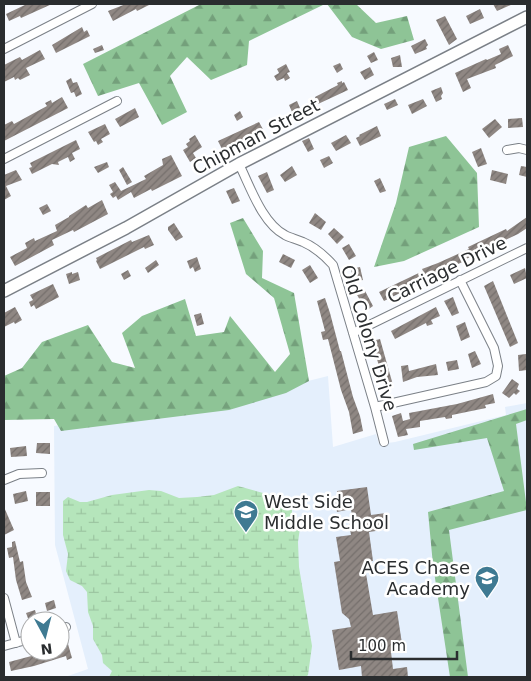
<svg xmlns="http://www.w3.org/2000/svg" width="531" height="681" font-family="'DejaVu Sans',sans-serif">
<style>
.built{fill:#e4effc}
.forest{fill:url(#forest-firs)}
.wetland{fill:url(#wetland-marsh)}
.building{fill:url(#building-hatch)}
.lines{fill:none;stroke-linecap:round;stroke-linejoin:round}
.street-casing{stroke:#7b8087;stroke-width:10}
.secondary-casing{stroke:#7b8087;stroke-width:14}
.street{stroke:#fff;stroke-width:8}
.secondary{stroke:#fff;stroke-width:11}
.labels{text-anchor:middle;stroke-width:5;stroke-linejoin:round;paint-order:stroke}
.street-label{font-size:18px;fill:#2a2d2f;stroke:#fff}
.poi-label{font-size:18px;fill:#2a2d2f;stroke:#fff;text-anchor:start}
</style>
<defs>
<pattern id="forest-firs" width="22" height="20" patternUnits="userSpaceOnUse" patternTransform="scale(1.25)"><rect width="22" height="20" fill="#8ec496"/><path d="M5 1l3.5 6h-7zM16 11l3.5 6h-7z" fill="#74a07b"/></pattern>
<pattern id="wetland-marsh" width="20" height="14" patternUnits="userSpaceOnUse" patternTransform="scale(1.25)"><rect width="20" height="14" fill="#b5e5bb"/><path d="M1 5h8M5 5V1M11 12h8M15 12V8" fill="none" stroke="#9cc5a1"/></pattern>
<pattern id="building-hatch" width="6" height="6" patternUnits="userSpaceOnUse" patternTransform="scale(1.25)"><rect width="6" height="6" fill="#8f8783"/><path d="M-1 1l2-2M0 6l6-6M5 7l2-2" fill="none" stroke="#756f6c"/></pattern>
</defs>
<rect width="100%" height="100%" fill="#f7faff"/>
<!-- built -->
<path class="built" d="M 328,376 L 333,447 L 376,434 L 379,444 L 395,442 L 506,415 L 505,407 L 527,403 L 527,677 L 65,677 L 88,669 L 55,545 L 54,426 L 244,397 Z"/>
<!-- forest -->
<path class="forest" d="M 201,4 L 325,4 L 249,41 L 247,65 L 211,80 L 187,57 L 170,76 L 187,112 L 162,125 L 139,83 L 98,96 L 83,64 Z
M 327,4 L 356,4 L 376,23 L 407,16 L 414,40 L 381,49 L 352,37 Z
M 446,136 L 477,173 L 479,227 L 404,261 L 374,267 L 396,203 L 409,147 Z
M 243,218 L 263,251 L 262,278 L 294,293 L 309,381 L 286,393 L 229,410 L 61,431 L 54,419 L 4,420 L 4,376 L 22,368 L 42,342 L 88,325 L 112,362 L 135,368 L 122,333 L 142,316 L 185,299 L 196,336 L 224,332 L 230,316 L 275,372 L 290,354 L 274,298 L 246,274 L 230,223 Z
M 527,409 L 527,420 L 516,424 L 527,510 L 449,530 L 468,677 L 450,677 L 433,565 L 428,512 L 504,491 L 487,438 L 414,450 L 413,444 Z"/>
<!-- wetland -->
<path class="wetland" d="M 238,486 L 263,493 L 290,498 L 292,504 L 292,514 L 300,528 L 298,542 L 299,567 L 312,646 L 308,675 L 306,677 L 109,677 L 112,671 L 103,663 L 102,655 L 93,639 L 93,626 L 88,612 L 87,592 L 82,586 L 70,580 L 66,571 L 68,554 L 63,535 L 63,501 L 68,497 L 80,502 L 87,502 L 112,495 L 149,490 L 161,491 L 179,498 L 197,497 L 214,495 Z"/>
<!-- building -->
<path class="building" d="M 27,4 L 52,4 L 21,18 L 20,16 L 9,21 L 6,14 Z
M 126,4 L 151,4 L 137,11 L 136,9 L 113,21 L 108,11 Z
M 493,4 L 513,4 L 497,11 Z
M 480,9 L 484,18 L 470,24 L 466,16 Z
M 445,16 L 457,39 L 449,45 L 436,20 Z
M 82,27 L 84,32 L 87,30 L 90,36 L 56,53 L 52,45 Z
M 425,39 L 428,45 L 426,47 L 427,49 L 415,54 L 411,46 Z
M 102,45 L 104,50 L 95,53 L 93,49 Z
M 508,45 L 513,56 L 495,65 L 496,68 L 467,79 L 471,88 L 463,92 L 455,73 L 486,59 L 487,60 L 501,54 L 499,49 Z
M 40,50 L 45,59 L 26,68 L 30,75 L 20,80 L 18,78 L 15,80 L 14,77 L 4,82 L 4,65 L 20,57 L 22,60 Z
M 374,52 L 378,60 L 371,63 L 367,56 Z
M 400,55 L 402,67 L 393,67 L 391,58 Z
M 340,63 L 343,69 L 337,73 L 333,66 Z
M 286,64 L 290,72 L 287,73 L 290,78 L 285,81 L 284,78 L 277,81 L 274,76 L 279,73 L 277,69 Z
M 370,67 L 374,75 L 365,80 L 360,72 Z
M 71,78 L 73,83 L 77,82 L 82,94 L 76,97 L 74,92 L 71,93 L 66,81 Z
M 342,81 L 342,83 L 344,82 L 348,90 L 318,104 L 315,97 L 338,85 L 337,83 Z
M 441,87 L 443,93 L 441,96 L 442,99 L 436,102 L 431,91 Z
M 62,97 L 68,108 L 4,141 L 4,125 L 12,121 L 14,124 L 47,106 L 45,103 L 51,100 L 52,103 Z
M 395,99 L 398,105 L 387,110 L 384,104 Z
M 423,99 L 427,106 L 412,114 L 408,105 Z
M 297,101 L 300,108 L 292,112 L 289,105 Z
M 135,108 L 139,117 L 120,127 L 115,119 Z
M 240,111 L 243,117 L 237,121 L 234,115 Z
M 522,118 L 523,127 L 508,128 L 508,119 Z
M 495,119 L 502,127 L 489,138 L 482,129 Z
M 259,122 L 265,133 L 243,145 L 241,143 L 223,151 L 218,141 Z
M 105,124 L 110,134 L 101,139 L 103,142 L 98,145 L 96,141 L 94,142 L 88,132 Z
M 377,126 L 381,136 L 360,146 L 356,138 L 360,136 L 359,135 Z
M 195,135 L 202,147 L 193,153 L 196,158 L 190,162 L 183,150 L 188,147 L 186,144 L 190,141 L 189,139 Z
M 346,135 L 351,143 L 336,151 L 331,143 Z
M 309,138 L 314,149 L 308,152 L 302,141 Z
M 76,140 L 80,149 L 72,153 L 75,159 L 70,162 L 68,157 L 58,162 L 59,165 L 52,164 L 32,174 L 29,168 L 32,167 L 30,163 Z
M 481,148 L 487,164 L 478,167 L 472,152 Z
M 171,155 L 182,176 L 152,191 L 151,189 L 134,198 L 131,192 L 118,200 L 116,196 L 113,198 L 110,194 L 113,192 L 109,185 L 115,182 L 121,191 L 146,179 L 144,176 L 163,165 L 162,159 Z
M 329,156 L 333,163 L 324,168 L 320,160 Z
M 107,162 L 109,167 L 98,173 L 94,167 Z
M 292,166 L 297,175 L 285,182 L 280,175 Z
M 521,166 L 527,167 L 527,177 L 519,175 Z
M 123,167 L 132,182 L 127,185 L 119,170 Z
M 16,170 L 22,180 L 6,186 L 11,196 L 4,200 L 4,175 Z
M 492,170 L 508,174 L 506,184 L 490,180 Z
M 267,172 L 274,190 L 267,193 L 258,176 Z
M 380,178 L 386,191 L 380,193 L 374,181 Z
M 234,188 L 240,201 L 232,204 L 226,191 Z
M 102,200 L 108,214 L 74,232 L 73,230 L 52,240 L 54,245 L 15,266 L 10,257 L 27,248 L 25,243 L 34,238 L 35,241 L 57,231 L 55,225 L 69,217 L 69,216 L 86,205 L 88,208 Z
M 47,204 L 51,211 L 43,215 L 39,208 Z
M 315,213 L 326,222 L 321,230 L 309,223 Z
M 527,217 L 527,228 L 518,234 L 464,260 L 465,261 L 419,281 L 420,283 L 384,301 L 379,292 L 423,271 L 422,269 L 438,263 L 469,249 L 468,247 L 506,229 L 507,231 Z
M 174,223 L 183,237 L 176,241 L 168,230 L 168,227 Z
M 334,228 L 344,237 L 337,244 L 328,234 Z
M 149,235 L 154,245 L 145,249 L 144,247 L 100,269 L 96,261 L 97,260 L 96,258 L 131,240 L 132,242 Z
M 349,244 L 356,256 L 349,260 L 342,248 Z
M 283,254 L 295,260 L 291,268 L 279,262 Z
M 197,257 L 201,269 L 195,272 L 193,267 L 190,269 L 187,261 Z
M 156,260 L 159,265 L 148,273 L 145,268 Z
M 310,265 L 318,278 L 310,283 L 302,270 Z
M 360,267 L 363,280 L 354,282 L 351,269 Z
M 525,268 L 527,278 L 514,284 L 510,275 Z
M 128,270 L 131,276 L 124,280 L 121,274 Z
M 72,272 L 72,274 L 78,272 L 80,280 L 69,284 L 66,274 Z
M 493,281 L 518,343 L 510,347 L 484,286 Z
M 53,284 L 59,297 L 36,309 L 34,305 L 31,307 L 29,302 L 33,300 L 30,295 Z
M 364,289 L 373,306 L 366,311 L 356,293 Z
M 453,297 L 459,313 L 452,316 L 444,301 Z
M 325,298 L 330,313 L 340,351 L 341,351 L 353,397 L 360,416 L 363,431 L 353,434 L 349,412 L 341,390 L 328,339 L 323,340 L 321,332 L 325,331 L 317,301 Z
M 15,307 L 22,320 L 15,324 L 14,322 L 4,327 L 4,313 Z
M 436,307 L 440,316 L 431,320 L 433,324 L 427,326 L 426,323 L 395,339 L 391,331 Z
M 201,313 L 204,324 L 197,326 L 194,315 Z
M 465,322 L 470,337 L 461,341 L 456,326 Z
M 380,339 L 393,385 L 385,388 L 372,341 Z
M 475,351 L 481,364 L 472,368 L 468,354 Z
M 526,354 L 527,370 L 519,371 L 518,355 Z
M 457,360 L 459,369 L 448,371 L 446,362 Z
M 436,364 L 438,375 L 417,377 L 403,382 L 401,366 L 408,365 L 409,371 Z
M 512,379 L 519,384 L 517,389 L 520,391 L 516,395 L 514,393 L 509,398 L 502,393 Z
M 493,394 L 495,403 L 485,405 L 486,408 L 452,415 L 452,418 L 446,419 L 445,417 L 420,421 L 420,427 L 406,429 L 408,435 L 398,437 L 392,416 L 401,413 L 403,421 L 410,419 L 409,413 L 457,404 Z
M 37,443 L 50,443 L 50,454 L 36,453 Z
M 26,446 L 27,456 L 11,457 L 10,448 Z
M 367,487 L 371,515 L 386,513 L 389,529 L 369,532 L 373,561 L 364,562 L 373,615 L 397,611 L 403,650 L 391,652 L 393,669 L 407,667 L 408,677 L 362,677 L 361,666 L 339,670 L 332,630 L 351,627 L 349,619 L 342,613 L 334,562 L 340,561 L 336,537 L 351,535 L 349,524 L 353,523 L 351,509 L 337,512 L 335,500 L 338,500 L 337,491 Z
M 26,491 L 28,501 L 15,504 L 13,494 Z
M 36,492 L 50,492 L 50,506 L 36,506 Z
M 4,507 L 14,530 L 4,535 Z
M 15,541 L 20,562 L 23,561 L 26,582 L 32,597 L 22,600 L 16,580 L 13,557 L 9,558 L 7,548 L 12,547 L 12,542 Z
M 54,600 L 56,608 L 47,611 L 45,603 Z
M 35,610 L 38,621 L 29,621 L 26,613 Z
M 68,644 L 72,658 L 67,660 L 66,656 L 34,666 L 11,671 L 9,662 L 50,651 L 60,651 L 60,647 Z"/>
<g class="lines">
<defs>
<path id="street" d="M 4,49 L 92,4
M 507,150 L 519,148 L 527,150
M 4,159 L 117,101
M 239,164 C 250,186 262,223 285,235 C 290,238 297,239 303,242 C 315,247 324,255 333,265 L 375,407 L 384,442
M 353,333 L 527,248
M 375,407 L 486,382 L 496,376 L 498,366 L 494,348 L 460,280
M 4,480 L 19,474 L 42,473
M 4,598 L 16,643
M 60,629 L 66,627
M 4,646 L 30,639"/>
<path id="secondary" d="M 4,291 L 126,228 L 239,164 L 527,17"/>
</defs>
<!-- street casing -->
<use href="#street" class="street-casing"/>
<!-- secondary casing -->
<use href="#secondary" class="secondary-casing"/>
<!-- street -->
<use href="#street" class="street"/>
<!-- secondary -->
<use href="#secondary" class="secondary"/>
</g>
<!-- icons -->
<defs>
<symbol id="school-pin" viewBox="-11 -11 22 30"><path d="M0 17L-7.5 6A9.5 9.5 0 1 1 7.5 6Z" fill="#3f7a92" stroke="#fff"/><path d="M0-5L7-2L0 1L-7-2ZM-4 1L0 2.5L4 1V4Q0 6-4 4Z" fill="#fff"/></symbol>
</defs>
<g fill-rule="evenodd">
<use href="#school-pin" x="232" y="498" width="28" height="38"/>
<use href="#school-pin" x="473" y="564" width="28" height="38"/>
</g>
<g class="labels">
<!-- street labels -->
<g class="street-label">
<text transform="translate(256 137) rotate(-28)" y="6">Chipman Street</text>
<text transform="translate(447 270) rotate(-26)" y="6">Carriage Drive</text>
<text transform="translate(369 338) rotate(73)" y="6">Old Colony Drive</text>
</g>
<!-- poi labels -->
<g class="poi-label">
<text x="264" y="508">West Side<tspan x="264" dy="21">Middle School</tspan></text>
<text x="470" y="574" text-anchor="end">ACES Chase<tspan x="470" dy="21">Academy</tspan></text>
</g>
</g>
<!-- border -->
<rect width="531" height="681" fill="none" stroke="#2a2d2f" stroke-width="10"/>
<!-- north arrow -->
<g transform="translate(45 636) rotate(173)"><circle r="24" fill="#ffffff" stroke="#aaabac"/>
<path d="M0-4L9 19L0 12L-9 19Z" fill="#3f7a92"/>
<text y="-8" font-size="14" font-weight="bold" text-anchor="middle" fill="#2a2d2f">N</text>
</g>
<!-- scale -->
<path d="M351 651v8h106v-8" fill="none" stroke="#2a2d2f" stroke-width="2.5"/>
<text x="358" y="651" font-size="15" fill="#2a2d2f" stroke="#ffffff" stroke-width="4" paint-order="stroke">100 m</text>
</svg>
